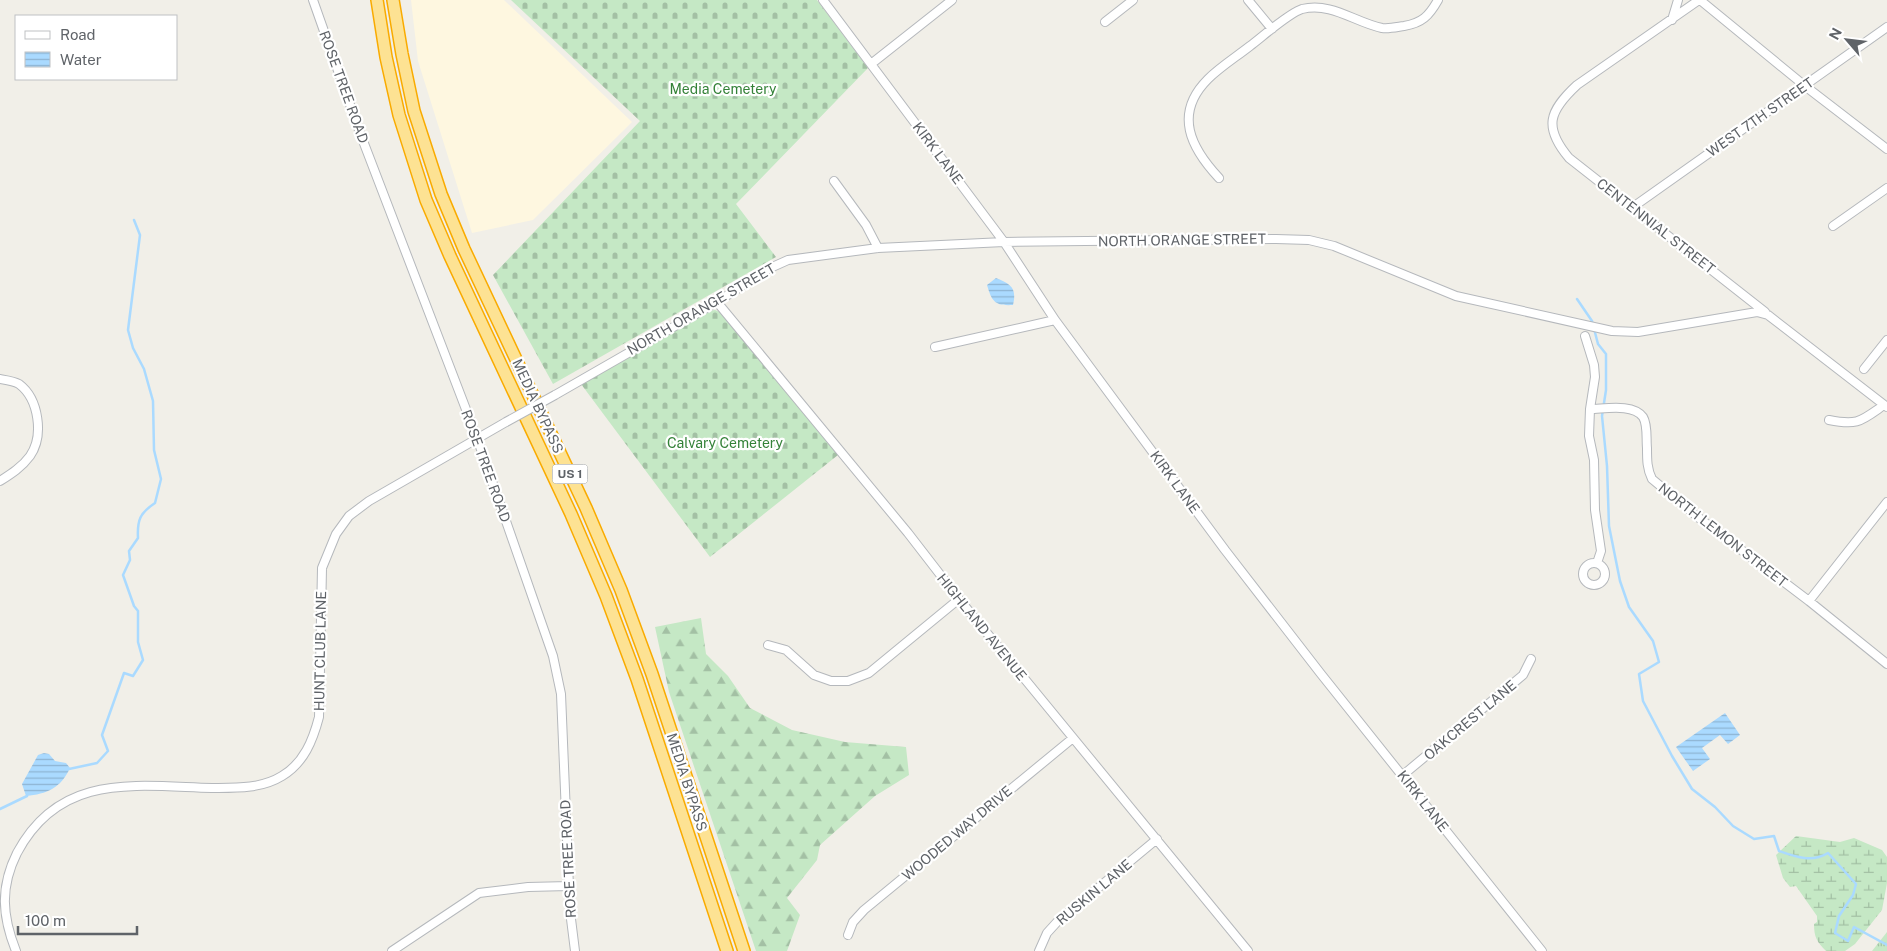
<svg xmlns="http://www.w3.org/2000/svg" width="1887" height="951" font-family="'Public Sans',sans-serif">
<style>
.commercial{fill:#fef7e0}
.forest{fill:url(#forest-firs)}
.wetland{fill:url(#wetland-marsh)}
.cemetery{fill:url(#cemetery-stones)}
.park{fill:url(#park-tufts)}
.water{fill:url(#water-rules)}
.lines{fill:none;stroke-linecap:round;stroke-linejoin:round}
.stream{stroke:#aadaff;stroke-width:2.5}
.minor-casing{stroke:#b5b8bc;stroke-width:10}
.highway-casing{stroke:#f9ab00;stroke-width:14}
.minor{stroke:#fff;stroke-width:8}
.highway{stroke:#fde293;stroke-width:11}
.minor-bridge-casing{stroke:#b5b8bc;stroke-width:10;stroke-linecap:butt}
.minor-bridge{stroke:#fff;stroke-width:8}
.labels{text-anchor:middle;stroke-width:4.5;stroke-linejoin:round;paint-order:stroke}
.shield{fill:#fff;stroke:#8f9295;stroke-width:1}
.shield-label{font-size:12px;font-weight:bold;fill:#5f6368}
.street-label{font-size:14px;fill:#5f6368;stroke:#fff}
.park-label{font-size:14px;fill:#348238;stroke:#fff}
</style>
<defs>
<pattern id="forest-firs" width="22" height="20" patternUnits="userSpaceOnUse" patternTransform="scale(1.25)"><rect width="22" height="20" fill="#c5e8c5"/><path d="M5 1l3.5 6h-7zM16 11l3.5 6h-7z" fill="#a3c0a4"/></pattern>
<pattern id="wetland-marsh" width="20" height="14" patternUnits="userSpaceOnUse" patternTransform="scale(1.25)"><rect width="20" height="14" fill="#c5e8c5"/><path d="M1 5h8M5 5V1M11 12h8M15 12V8" fill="none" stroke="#a3c0a4"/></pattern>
<pattern id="cemetery-stones" width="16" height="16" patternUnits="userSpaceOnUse" patternTransform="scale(1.25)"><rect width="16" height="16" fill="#c5e8c5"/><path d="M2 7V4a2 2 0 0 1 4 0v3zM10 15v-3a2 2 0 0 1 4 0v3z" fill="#a3c0a4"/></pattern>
<pattern id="park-tufts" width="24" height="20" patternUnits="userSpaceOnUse" patternTransform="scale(1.25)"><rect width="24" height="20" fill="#c5e8c5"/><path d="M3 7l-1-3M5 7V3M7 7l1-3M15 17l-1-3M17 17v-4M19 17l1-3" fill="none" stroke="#a3c0a4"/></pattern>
<pattern id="water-rules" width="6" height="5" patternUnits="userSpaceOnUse" patternTransform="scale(1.25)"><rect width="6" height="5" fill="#aadaff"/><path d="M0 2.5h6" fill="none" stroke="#8eb4d2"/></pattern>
</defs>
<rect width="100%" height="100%" fill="#f1efe8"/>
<!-- commercial -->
<path class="commercial" d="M 411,0 L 504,0 L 632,122 L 533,220 L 472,233 L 418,61 Z"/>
<!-- forest -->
<path class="forest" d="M 701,618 L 706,654 L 728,676 L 750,708 L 792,730 L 845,742 L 906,747 L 909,775 L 875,796 L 820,845 L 817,860 L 787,898 L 800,915 L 787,951 L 756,951 L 669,692 L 655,627 Z"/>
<!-- wetland -->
<path class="wetland" d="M 1796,836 L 1840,842 L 1854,838 L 1882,850 L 1887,857 L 1887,883 L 1882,910 L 1855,944 L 1845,951 L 1826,951 C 1817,942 1814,937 1814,924 L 1817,922 L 1817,916 L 1796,886 L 1790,887 L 1783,878 L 1776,855 Z"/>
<!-- cemetery -->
<path class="cemetery" d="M 511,0 L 817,0 L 868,68 L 736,204 L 776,257 L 553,384 L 493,275 L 640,121 Z
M 715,310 L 722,313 L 838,455 L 710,557 L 581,384 L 709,311 Z"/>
<!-- park -->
<path class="park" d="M 1887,932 L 1887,951 L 1872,951 Z"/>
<!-- water -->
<path class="water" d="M 996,278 C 1011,284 1017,288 1013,305 C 995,306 992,302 987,285 Z
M 1725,713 L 1740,735 L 1728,744 L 1720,735 L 1702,748 L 1710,759 L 1693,771 L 1676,747 Z
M 44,753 L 49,754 L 55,761 L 66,763 L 70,768 C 61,788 47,794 26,796 L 22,784 L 38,755 Z"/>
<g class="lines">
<!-- stream -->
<path class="stream" d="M 1577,299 L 1592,321 L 1598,344 L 1606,354 L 1606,390 L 1602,416 L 1607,466 L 1609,526 L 1620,581 L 1629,607 L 1653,641 L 1659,662 L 1639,674 L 1643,701 L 1672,756 L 1692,789 L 1715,807 L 1733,826 L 1754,839 L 1774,836 L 1779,851 C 1796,857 1812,863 1828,853 L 1856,884 L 1853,895 L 1839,916 L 1835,933 L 1848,941 L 1854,927 L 1887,945
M 69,769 L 97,763 L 108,751 L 102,735 L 124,673 L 133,676 L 143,660 L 138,642 L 138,611 L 134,606 L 123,575 L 130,560 L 129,551 L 138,538 C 137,520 140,513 155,503 L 161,479 L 154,450 L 153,401 L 144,369 L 133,348 L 128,330 L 140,235 L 134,220
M 0,809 L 27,796"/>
<defs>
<path id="minor" d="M 313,0 L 360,133 L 477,438 L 553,656 L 561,694 L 570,911 L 575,951
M 823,0 L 1004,242 L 1055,320 L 1225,550 L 1321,674 L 1542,951
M 1248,0 L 1272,29
M 1699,0 L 1577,85 C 1549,111 1543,127 1569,158 L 1765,312
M 1700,0 L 1805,86 L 1887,149
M 1672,20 L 1678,0
M 1105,22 L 1133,0
M 871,64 L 952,0
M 1219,178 C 1191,148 1173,114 1208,79 C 1220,67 1236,57 1250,46 C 1262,37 1289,13 1302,9 C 1332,2 1354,22 1382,28 C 1389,29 1397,27 1404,26 C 1422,23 1429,16 1438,0
M 834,181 L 866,225 L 878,248
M 1633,207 L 1887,27
M 1833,226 L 1887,188
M 717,302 L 908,533 L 959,599 L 1248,951
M 1585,336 L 1594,365 L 1595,377 L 1590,409 L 1589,436 L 1594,460 L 1595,510 L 1601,551 L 1597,563
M 935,347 L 1055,320
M 1864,369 L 1887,340
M 0,379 C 6,380 14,381 19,384 C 39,399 44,436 30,456 C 22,467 11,474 0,481
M 555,395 L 717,302 L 768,269 L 788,260 L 878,248 L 1004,242 L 1276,239 L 1309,240 L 1334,246 L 1456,296 L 1612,331 L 1638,332 L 1757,312 L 1768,315 L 1887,407
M 1590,409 C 1604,409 1633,403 1643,417 C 1648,425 1646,439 1647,448 C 1647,460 1647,469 1652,479 L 1699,518 L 1809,601 L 1887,664
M 1829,420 C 1858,426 1861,421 1884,405
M1583 574a11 11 0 1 1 22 0a11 11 0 1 1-22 0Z
M 1809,601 L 1887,502
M 768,645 L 786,650 L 814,675 L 831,681 L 848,681 L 869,673 L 959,599
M 1403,775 L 1523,675 L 1531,659
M 848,935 L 853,922 L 864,910 L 1073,738
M 16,951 C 2,916 0,887 17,853 C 60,772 135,786 212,788 C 235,788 261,789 282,776 C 304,763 313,740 319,717 L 322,568 L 336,534 L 349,516 L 369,501 L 506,422
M 392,951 L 479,893 L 528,887 L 569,886
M 1039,951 L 1047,933 L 1057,922 L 1157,839"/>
<path id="highway" d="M 377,0 L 386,57 L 399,115 L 426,200 L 450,256 L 571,514 L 606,596 L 637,679 L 727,951
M 393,0 L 402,54 L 414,111 L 441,194 L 464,249 L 586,508 L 621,590 L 652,674 L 744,951"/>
</defs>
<!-- minor casing -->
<use href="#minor" class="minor-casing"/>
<!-- highway casing -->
<use href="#highway" class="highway-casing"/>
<!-- minor -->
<use href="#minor" class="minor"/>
<!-- highway -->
<use href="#highway" class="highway"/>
<defs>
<path id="minor-bridge" d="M 506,422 L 555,395"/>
</defs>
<!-- minor-bridge casing -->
<use href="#minor-bridge" class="minor-bridge-casing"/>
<!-- minor-bridge -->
<use href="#minor-bridge" class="minor-bridge"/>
</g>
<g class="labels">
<!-- shield labels -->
<rect class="shield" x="552.5" y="464.5" width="35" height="19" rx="4"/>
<g class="shield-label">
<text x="570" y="478">US 1</text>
</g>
<!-- street labels -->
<g class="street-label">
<text transform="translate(344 87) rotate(70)" y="5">ROSE TREE ROAD</text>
<text transform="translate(1760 117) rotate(-35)" y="5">WEST 7TH STREET</text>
<text transform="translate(938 153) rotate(53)" y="5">KIRK LANE</text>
<text transform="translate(1656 226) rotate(38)" y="5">CENTENNIAL STREET</text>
<text transform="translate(1182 240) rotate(-1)" y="5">NORTH ORANGE STREET</text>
<text transform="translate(701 309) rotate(-30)" y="5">NORTH ORANGE STREET</text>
<text transform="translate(538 406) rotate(65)" y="5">MEDIA BYPASS</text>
<text transform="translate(486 466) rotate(70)" y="5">ROSE TREE ROAD</text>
<text transform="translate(1175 482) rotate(54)" y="5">KIRK LANE</text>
<text transform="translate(1723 535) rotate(38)" y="5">NORTH LEMON STREET</text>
<text transform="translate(982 627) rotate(51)" y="5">HIGHLAND AVENUE</text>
<text transform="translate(320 651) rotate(-89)" y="5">HUNT CLUB LANE</text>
<text transform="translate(1470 720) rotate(-40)" y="5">OAKCREST LANE</text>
<text transform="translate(687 782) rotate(72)" y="5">MEDIA BYPASS</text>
<text transform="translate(1423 801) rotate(52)" y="5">KIRK LANE</text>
<text transform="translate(957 833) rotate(-40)" y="5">WOODED WAY DRIVE</text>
<text transform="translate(568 859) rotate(-93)" y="5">ROSE TREE ROAD</text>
<text transform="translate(1094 892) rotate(-40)" y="5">RUSKIN LANE</text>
</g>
<!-- park labels -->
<g class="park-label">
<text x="723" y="94">Media Cemetery</text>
<text x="725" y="448">Calvary Cemetery</text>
</g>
</g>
<!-- legend -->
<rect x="15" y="15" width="162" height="65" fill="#ffffff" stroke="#bfc1c3"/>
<rect x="25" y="31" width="25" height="8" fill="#ffffff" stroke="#bfc1c3"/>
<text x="60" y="40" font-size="15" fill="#5f6368">Road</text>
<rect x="25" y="52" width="25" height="15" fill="url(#water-rules)" stroke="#bfc1c3"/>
<text x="60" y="65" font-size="15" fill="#5f6368">Water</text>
<!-- north arrow -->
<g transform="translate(1847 40) rotate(298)" stroke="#ffffff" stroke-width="4" paint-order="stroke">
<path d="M0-4L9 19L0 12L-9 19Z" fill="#5f6368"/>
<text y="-8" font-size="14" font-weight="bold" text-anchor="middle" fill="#5f6368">N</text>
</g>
<!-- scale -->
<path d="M18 926v8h119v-8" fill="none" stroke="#5f6368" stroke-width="2.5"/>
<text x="25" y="926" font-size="15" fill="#5f6368" stroke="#ffffff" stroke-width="4" paint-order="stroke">100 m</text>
</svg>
